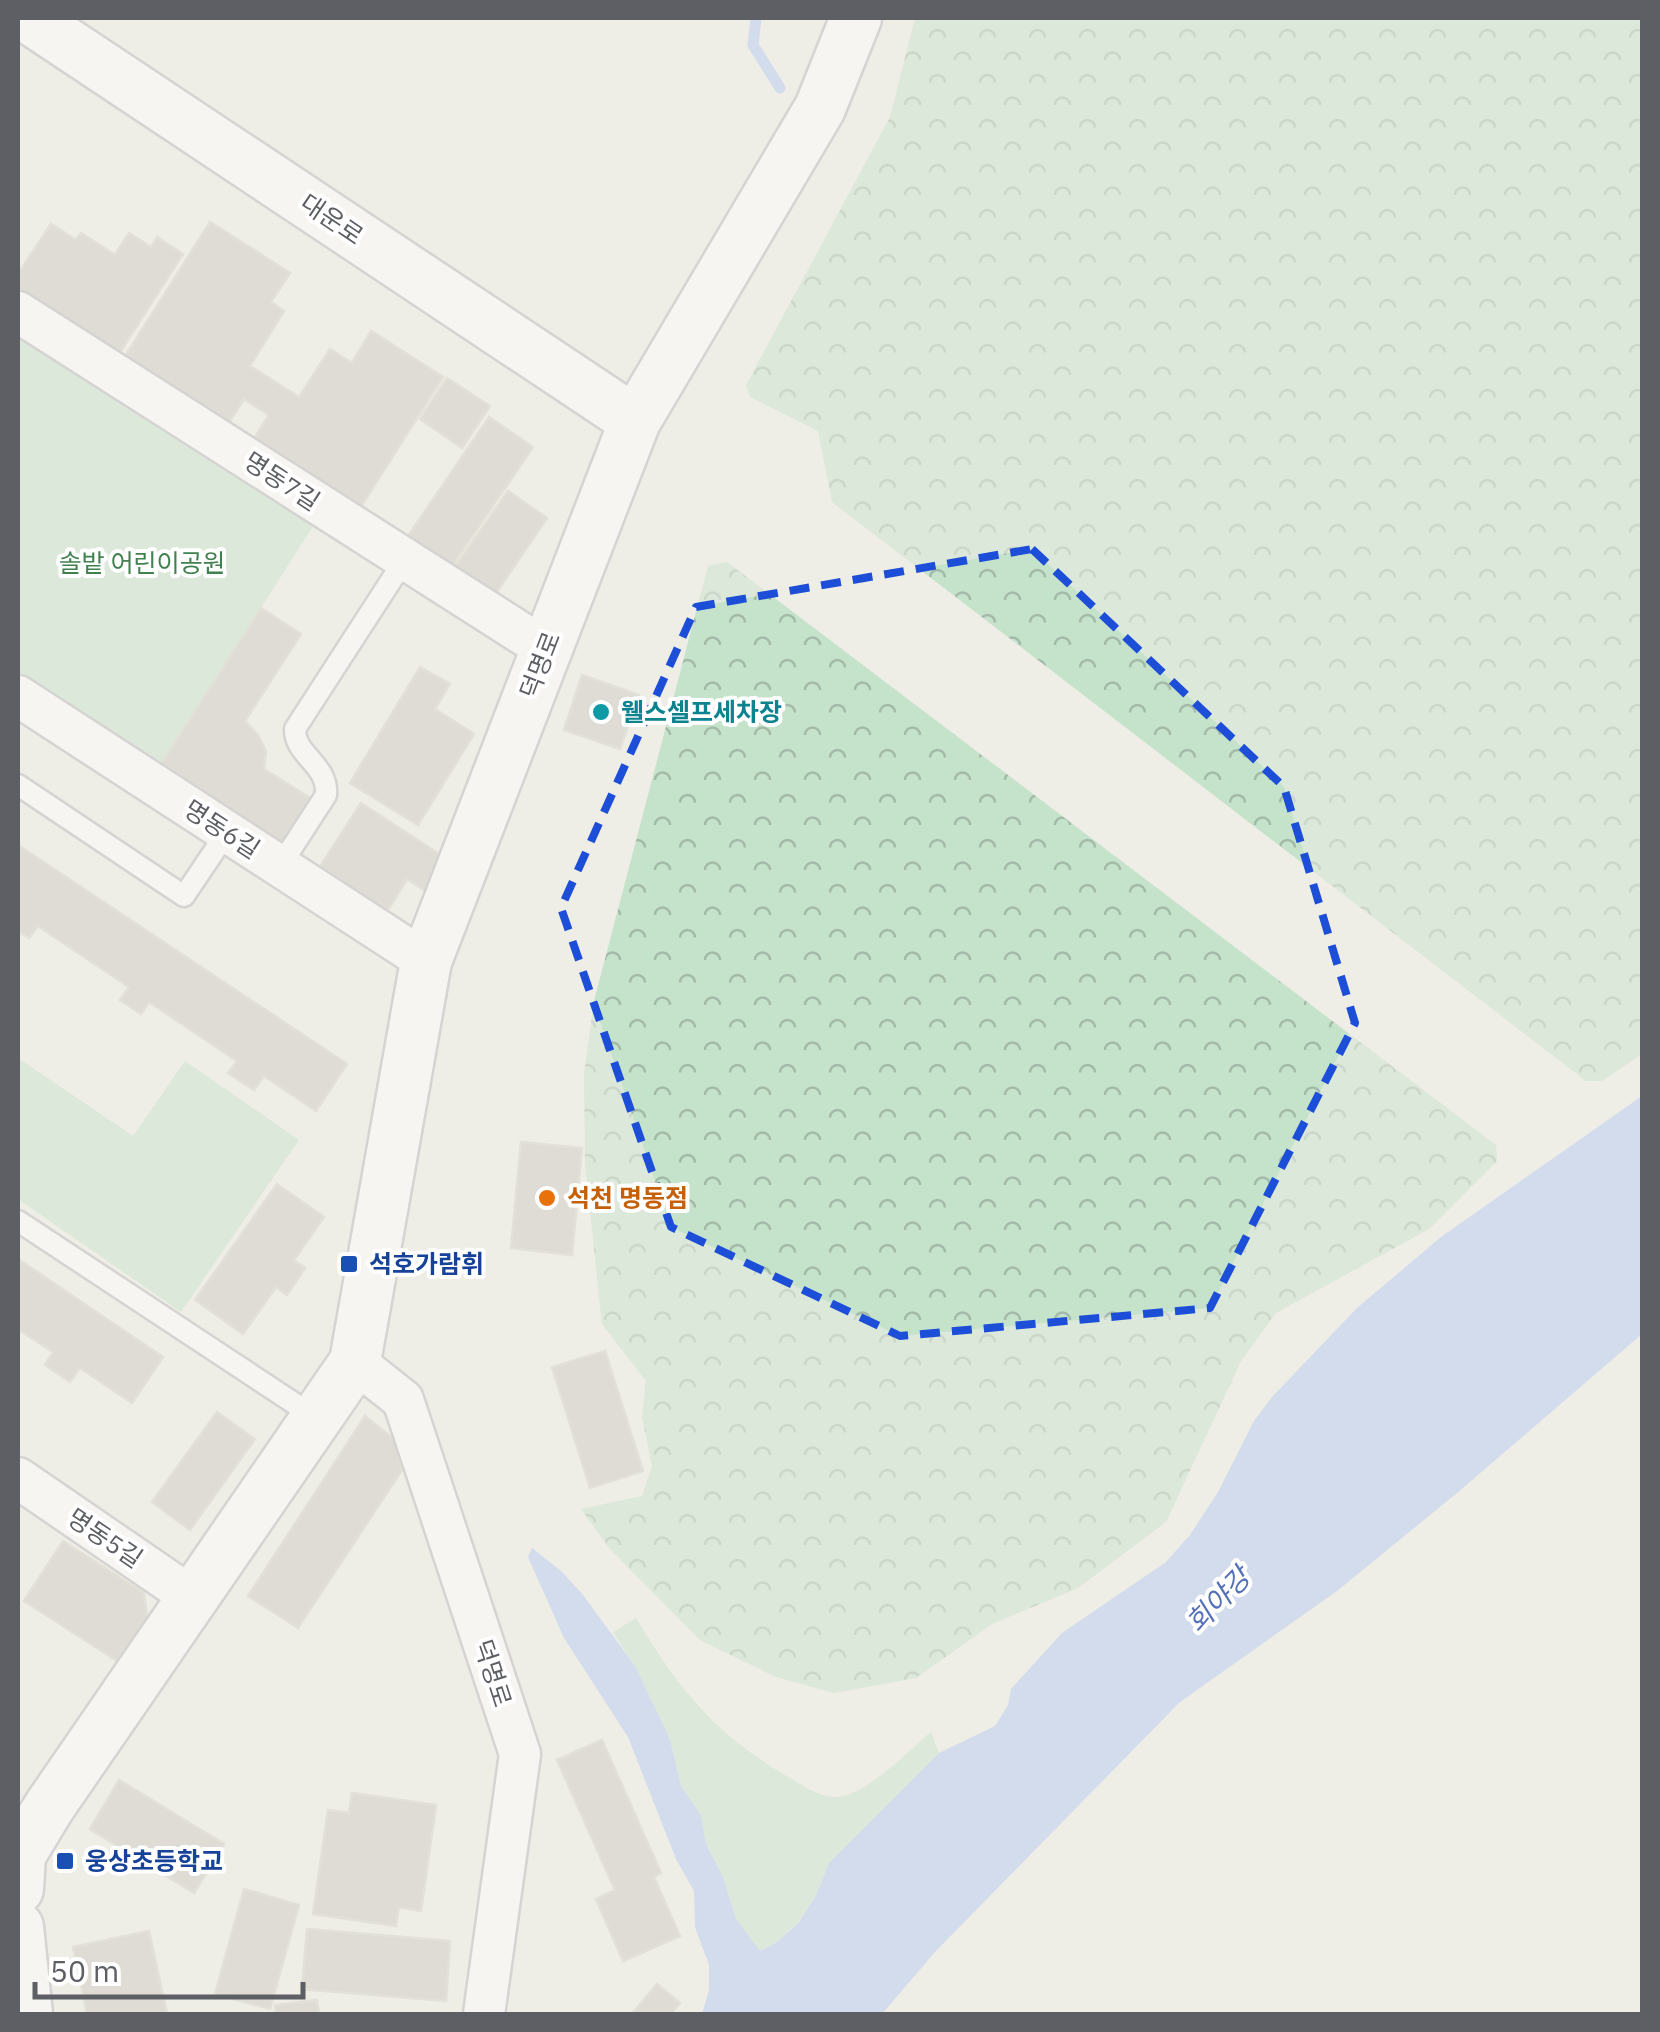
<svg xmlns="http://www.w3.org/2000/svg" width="1660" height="2032" font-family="'IBM Plex Sans','Noto Sans KR',sans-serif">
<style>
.forest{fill:url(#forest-crowns)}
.park{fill:#c5e2cb}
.water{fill:#afc8f5}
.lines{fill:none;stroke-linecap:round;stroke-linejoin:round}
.stream{stroke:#afc8f5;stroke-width:11}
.building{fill:#c9c8c2;stroke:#d2d0c5;stroke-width:2.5}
.service-casing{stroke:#b6b6bb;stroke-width:25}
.minor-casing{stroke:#b6b6bb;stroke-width:45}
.tertiary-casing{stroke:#b6b6bb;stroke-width:55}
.service{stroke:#fff;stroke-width:20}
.minor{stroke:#fff;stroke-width:40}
.tertiary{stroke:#fff;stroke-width:50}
.marked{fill:none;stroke:#1d4ed8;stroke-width:8;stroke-dasharray:20 12;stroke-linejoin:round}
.culture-dot{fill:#0f9aa8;stroke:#fff;stroke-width:4}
.food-dot{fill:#e8710a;stroke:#fff;stroke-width:4}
.transit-dot{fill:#1a4fb4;stroke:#fff;stroke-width:4}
.labels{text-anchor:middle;stroke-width:8;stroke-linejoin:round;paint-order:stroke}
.street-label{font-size:25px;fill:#5d5f64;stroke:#fff}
.park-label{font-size:25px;fill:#40814f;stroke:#fff}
.culture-label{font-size:25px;font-weight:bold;fill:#0d838f;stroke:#fff;text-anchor:start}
.food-label{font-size:25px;font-weight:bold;fill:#c56008;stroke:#fff;text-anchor:start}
.transit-label{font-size:25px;font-weight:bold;fill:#164399;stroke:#fff;text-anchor:start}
.water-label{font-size:28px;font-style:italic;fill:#5470b6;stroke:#fff}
</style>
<defs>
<pattern id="forest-crowns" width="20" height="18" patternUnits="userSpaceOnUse" patternTransform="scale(2.5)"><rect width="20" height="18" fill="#c5e2cb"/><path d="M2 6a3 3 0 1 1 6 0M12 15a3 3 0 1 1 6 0" fill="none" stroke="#a3baa8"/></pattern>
</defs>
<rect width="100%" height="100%" fill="#eeede6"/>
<!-- forest -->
<path class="forest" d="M 915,18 L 1642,18 L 1642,1054 L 1602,1081 L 1586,1081 L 832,502 L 818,431 L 750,397 L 746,385 L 890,117 Z
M 727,562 L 1496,1145 L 1497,1161 L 1429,1229 L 1276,1313 L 1241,1361 L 1166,1522 L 1078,1588 L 992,1624 L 916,1678 L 834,1693 L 776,1677 L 700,1640 L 610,1549 L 581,1509 L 642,1496 L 652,1466 L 642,1417 L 646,1381 L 602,1324 L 585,1164 L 584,1074 L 594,1001 L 708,566 Z"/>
<!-- park -->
<path class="park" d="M 32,335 L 315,523 L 157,771 L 18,678 L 18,337 Z
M 18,1058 L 133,1136 L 185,1061 L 299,1140 L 181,1312 L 18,1199 Z
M 636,1618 C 680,1691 714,1733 788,1777 C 802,1785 821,1798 837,1797 C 867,1795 908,1751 931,1732 L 939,1753 L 829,1863 L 816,1895 L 799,1921 L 777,1942 L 759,1951 L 736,1919 L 723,1877 L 706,1844 L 701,1815 L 681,1786 L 670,1739 L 635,1667 L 613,1632 Z"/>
<!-- water -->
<path class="water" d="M 1642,1096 L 1642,1334 L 1457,1493 L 1337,1591 L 1180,1702 L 935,1952 L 882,2014 L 702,2014 L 709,1990 L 709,1965 L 695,1927 L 694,1891 L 676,1859 L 628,1737 L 564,1638 L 528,1557 L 532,1548 L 561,1571 L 583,1595 L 635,1666 L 670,1739 L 681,1786 L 701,1815 L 706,1844 L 723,1877 L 736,1919 L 760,1951 L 777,1942 L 799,1922 L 816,1895 L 829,1863 L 939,1753 L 995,1726 L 1008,1705 L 1011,1689 L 1062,1633 L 1166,1562 L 1190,1535 L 1218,1492 L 1254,1421 L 1272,1397 L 1357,1308 L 1441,1237 Z"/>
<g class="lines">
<!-- stream -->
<path class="stream" d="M 756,18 L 753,45 L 780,88"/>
</g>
<!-- building -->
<path class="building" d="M 210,222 L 290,273 L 271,302 L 284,311 L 250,366 L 299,397 L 330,349 L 352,363 L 371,331 L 443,377 L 357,513 L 250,445 L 269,415 L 244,399 L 226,427 L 122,361 Z
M 51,224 L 76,240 L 81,233 L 115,255 L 129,233 L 151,247 L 157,237 L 183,254 L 117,357 L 18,292 L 18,274 Z
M 447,378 L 490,406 L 462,448 L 420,419 Z
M 489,417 L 533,447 L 450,569 L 406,539 Z
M 508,491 L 547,518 L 492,599 L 452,571 Z
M 261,608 L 301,634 L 245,721 L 258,735 L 266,751 L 264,769 L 313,800 L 281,851 L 157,771 Z
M 420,667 L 450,684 L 435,709 L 474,734 L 418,825 L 350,783 Z
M 582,675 L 639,695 L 620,749 L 564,730 Z
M 361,803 L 447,859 L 426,891 L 407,879 L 388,910 L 370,899 L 362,911 L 312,879 Z
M 18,845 L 347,1064 L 316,1111 L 264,1076 L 254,1090 L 228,1073 L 237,1061 L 149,1002 L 141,1014 L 120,1000 L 129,987 L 38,926 L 29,938 L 18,931 Z
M 521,1142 L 582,1148 L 572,1255 L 511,1248 Z
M 277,1184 L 324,1217 L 294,1260 L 305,1268 L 287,1295 L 276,1287 L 243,1334 L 195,1300 Z
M 18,1259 L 163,1357 L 132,1403 L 80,1368 L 70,1382 L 45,1365 L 53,1352 L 18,1329 Z
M 605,1351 L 643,1471 L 590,1488 L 552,1367 Z
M 217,1412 L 255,1439 L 190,1530 L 152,1502 Z
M 365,1416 L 395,1440 L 402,1470 L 298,1628 L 248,1596 Z
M 63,1541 L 144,1593 L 149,1634 L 128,1668 L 24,1601 Z
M 602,1740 L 661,1873 L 654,1877 L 680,1936 L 623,1961 L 596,1899 L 615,1890 L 557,1760 Z
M 119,1780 L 224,1844 L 194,1893 L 90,1829 Z
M 352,1793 L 436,1805 L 421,1911 L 399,1907 L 396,1926 L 313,1914 L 328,1810 L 349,1813 Z
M 244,1889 L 299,1905 L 270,2009 L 215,1994 Z
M 307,1929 L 450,1941 L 446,2001 L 302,1989 Z
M 149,1931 L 167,2014 L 87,2014 L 73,1947 Z
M 657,1984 L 680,2003 L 671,2014 L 632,2014 Z
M 317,2000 L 319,2014 L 276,2014 L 275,2005 Z"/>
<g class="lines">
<defs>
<path id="service" d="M 18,785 L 184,896 L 227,832
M 280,866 L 326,795 C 329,765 294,755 295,729 L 405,559
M 18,1221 L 315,1417"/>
<path id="minor" d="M 18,312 L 546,649
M 18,696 L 426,961
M 355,1362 L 403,1400 L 520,1754 L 484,2014
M 18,1478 L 193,1598"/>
<path id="tertiary" d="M 29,18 L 635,421
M 18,1889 L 20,1855 L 49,1807 L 355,1362 L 426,961 L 635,421 L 820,108 L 856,18
M 18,1927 L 27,2014"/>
</defs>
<!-- service casing -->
<use href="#service" class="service-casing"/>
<!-- minor casing -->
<use href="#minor" class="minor-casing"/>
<!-- tertiary casing -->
<use href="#tertiary" class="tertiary-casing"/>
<!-- service -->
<use href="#service" class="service"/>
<!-- minor -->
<use href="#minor" class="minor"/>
<!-- tertiary -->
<use href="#tertiary" class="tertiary"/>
</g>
<!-- marked area -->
<path d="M0 0H1660V2032H0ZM 1032,549 L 1284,787 L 1355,1023 L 1210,1308 L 900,1336 L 671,1227 L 561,908 L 696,607 Z" fill="#eeede6" fill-opacity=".55" fill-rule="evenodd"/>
<path class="marked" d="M 1032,549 L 1284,787 L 1355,1023 L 1210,1308 L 900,1336 L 671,1227 L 561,908 L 696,607 Z"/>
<!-- markers -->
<circle class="culture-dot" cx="601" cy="712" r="10"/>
<circle class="food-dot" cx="547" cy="1198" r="10"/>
<g class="transit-dot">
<rect x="339" y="1254" width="20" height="20" rx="5"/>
<rect x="55" y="1851" width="20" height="20" rx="5"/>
</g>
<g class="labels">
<!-- street labels -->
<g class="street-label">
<text transform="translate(332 219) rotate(34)" y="9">대운로</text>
<text transform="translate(282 481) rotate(33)" y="9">명동7길</text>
<text transform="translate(540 665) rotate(-69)" y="9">덕명로</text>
<text transform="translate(222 829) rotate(33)" y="9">명동6길</text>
<text transform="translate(105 1538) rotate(34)" y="9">명동5길</text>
<text transform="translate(493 1673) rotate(72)" y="9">덕명로</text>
</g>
<!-- park labels -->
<g class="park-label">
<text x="142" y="572">솔밭 어린이공원</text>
</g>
<!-- culture labels -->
<g class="culture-label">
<text x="621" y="721">웰스셀프세차장</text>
</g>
<!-- food labels -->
<g class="food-label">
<text x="567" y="1207">석천 명동점</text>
</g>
<!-- transit labels -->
<g class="transit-label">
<text x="369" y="1273">석호가람휘</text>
<text x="85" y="1870">웅상초등학교</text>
</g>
<!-- water labels -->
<g class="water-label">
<text transform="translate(1218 1600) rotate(-46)" y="10">회야강</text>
</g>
</g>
<!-- border -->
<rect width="1660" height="2032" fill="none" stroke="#5d5f64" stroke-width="40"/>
<!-- scale -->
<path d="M35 1982v15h268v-15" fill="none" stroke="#5d5f64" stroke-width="5"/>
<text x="50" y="1982" font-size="30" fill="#5d5f64" stroke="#ffffff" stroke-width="8" paint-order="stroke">50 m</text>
</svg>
